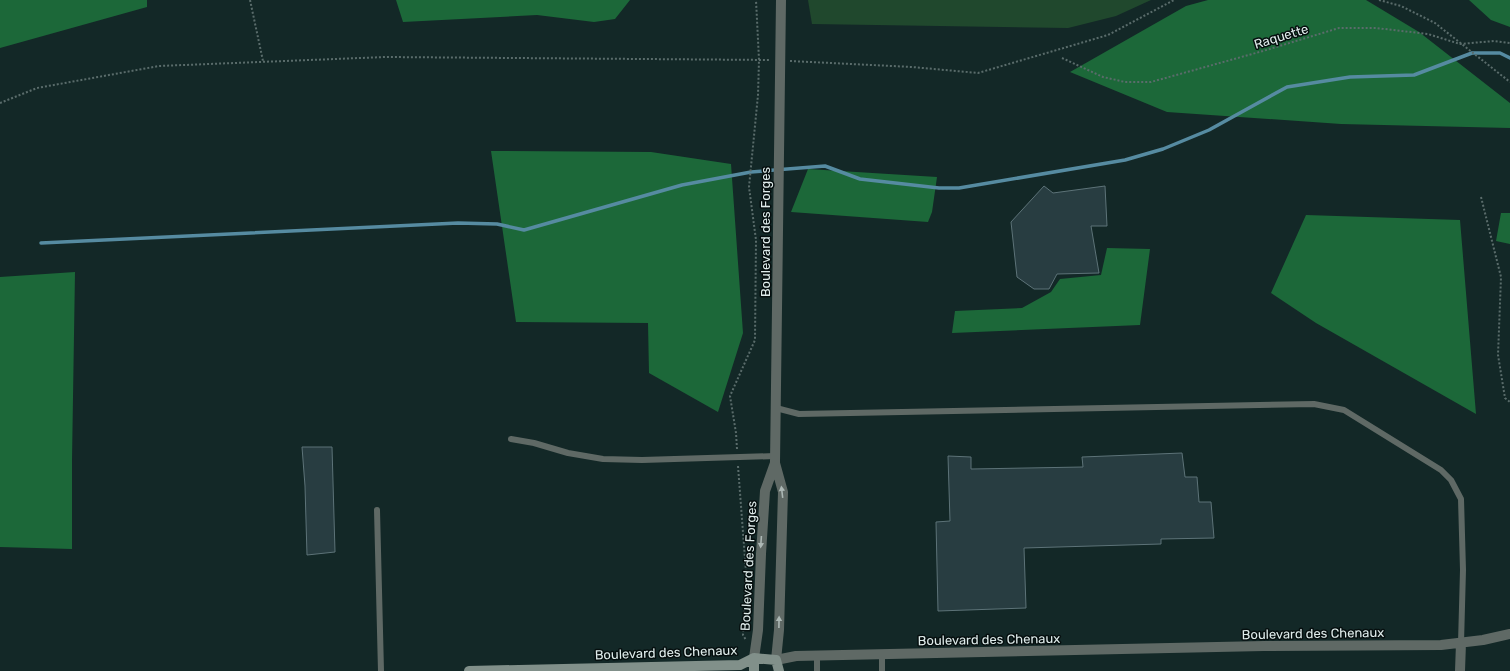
<svg xmlns="http://www.w3.org/2000/svg" width="1510" height="671" font-family="Rubik,sans-serif">
<style>
.green{fill:#20482d}
.forest{fill:#1c6839}
.lines{fill:none;stroke-linecap:round;stroke-linejoin:round}
.stream{stroke:#568ba1;stroke-width:3.5}
.building{fill:#283d41;stroke:#5d7378}
.path{stroke:#5a6c6b;stroke-width:2;stroke-dasharray:2 2;stroke-linecap:butt}
.service{stroke:#5f6965;stroke-width:6}
.tertiary{stroke:#5f6965;stroke-width:10}
.secondary{stroke:#81908a;stroke-width:10}
.oneway{fill:#acb8b5}
.labels{text-anchor:middle;stroke-width:3;stroke-linejoin:round;paint-order:stroke}
.street-label{font-size:13px;fill:#dfeceb;stroke:#060f0f}
</style>
<rect width="100%" height="100%" fill="#132827"/>
<!-- green -->
<path class="green" d="M 808,0 L 1151,0 L 1116,16 L 1068,28 L 812,24 Z"/>
<!-- forest -->
<path class="forest" d="M 0,0 L 147,0 L 147,7 L 0,48 Z
M 396,0 L 630,0 L 615,19 L 594,22 L 537,15 L 403,22 Z
M 1208,0 L 1366,0 L 1419,32 L 1510,103 L 1510,128 L 1341,124 L 1167,112 L 1070,72 L 1186,6 Z
M 1469,0 L 1510,0 L 1510,27 L 1491,20 Z
M 491,151 L 651,152 L 731,164 L 743,333 L 718,412 L 649,373 L 648,323 L 516,322 Z
M 808,169 L 937,177 L 932,212 L 928,222 L 791,212 Z
M 1501,213 L 1510,213 L 1510,244 L 1496,241 Z
M 1306,215 L 1460,220 L 1476,414 L 1316,323 L 1271,293 Z
M 1107,248 L 1150,249 L 1140,325 L 952,333 L 955,311 L 1022,308 L 1051,292 L 1060,279 L 1101,275 Z
M 75,272 L 72,460 L 72,549 L 0,547 L 0,277 Z"/>
<g class="lines">
<!-- stream -->
<path class="stream" d="M 41,243 L 458,223 L 497,224 L 524,230 L 682,185 L 751,172 L 825,166 L 860,179 L 939,188 L 959,188 L 1125,160 L 1163,149 L 1209,130 L 1287,87 L 1350,77 L 1414,75 L 1472,53 L 1500,53 L 1510,58"/>
</g>
<!-- building -->
<path class="building" d="M 1044,186 L 1053,193 L 1105,186 L 1107,226 L 1091,226 L 1099,273 L 1057,274 L 1049,289 L 1034,289 L 1017,277 L 1011,222 Z
M 302,447 L 332,447 L 335,552 L 307,555 L 305,486 Z
M 1182,453 L 1185,477 L 1197,477 L 1199,502 L 1211,502 L 1214,538 L 1161,539 L 1161,544 L 1024,548 L 1026,608 L 938,611 L 936,522 L 950,521 L 948,456 L 971,457 L 971,469 L 1083,467 L 1082,457 Z"/>
<g class="lines">
<!-- path -->
<path class="path" d="M 250,0 L 263,61
M 1379,0 L 1401,6 L 1435,23 L 1510,82
M 1062,58 L 1103,77 L 1125,82 L 1151,82 L 1263,51 L 1339,28 L 1376,28 L 1428,34 L 1460,44 L 1494,41 L 1510,43
M 790,61 L 912,67 L 978,73 L 1108,35 L 1174,0
M 0,103 L 37,88 L 159,66 L 385,57 L 770,60
M 1481,197 L 1501,277 L 1498,355 L 1505,398 L 1510,402
M 737,449 L 736,433 L 730,396 L 755,340 L 756,240 L 749,187 L 758,95 L 759,60 L 756,0
M 738,466 L 746,572 L 743,635 L 746,640"/>
<!-- service -->
<path class="service" d="M 776,408 L 799,414 L 1314,404 L 1344,410 L 1441,470 L 1451,480 L 1461,499 L 1463,570 L 1461,643
M 511,439 L 534,443 L 568,453 L 603,459 L 642,460 L 775,456
M 377,510 L 381,671
M 882,655 L 882,671
M 817,671 L 817,656"/>
<!-- tertiary -->
<path class="tertiary" d="M 781,0 L 775,463 L 783,492 L 779,630 L 776,660 L 796,656 L 1264,646 L 1441,645 L 1483,640 L 1510,634
M 754,658 L 758,630 L 761,554 L 765,491 L 775,463
M 1460,671 L 1461,643"/>
<!-- secondary -->
<path class="secondary" d="M 754,658 L 754,671
M 469,671 L 740,665 L 754,658 L 776,660 L 779,671"/>
</g>
<!-- one-way arrows -->
<defs><path id="oneway-solid" d="M-6-.8H1V-3.2L6.5 0L1 3.2V.8H-6Z"/></defs>
<g class="oneway">
<use href="#oneway-solid" transform="translate(782 492) rotate(-97)"/>
<use href="#oneway-solid" transform="translate(761 542) rotate(94)"/>
<use href="#oneway-solid" transform="translate(779 622) rotate(-89)"/>
</g>
<g class="labels">
<!-- street labels -->
<g class="street-label">
<text transform="translate(1281 36) rotate(-17)" y="5">Raquette</text>
<text transform="translate(765 232) rotate(-90)" y="5">Boulevard des Forges</text>
<text transform="translate(748 566) rotate(-87)" y="5">Boulevard des Forges</text>
<text transform="translate(1313 633) rotate(-1)" y="5">Boulevard des Chenaux</text>
<text transform="translate(989 639) rotate(-1)" y="5">Boulevard des Chenaux</text>
<text transform="translate(666 652) rotate(-2)" y="5">Boulevard des Chenaux</text>
</g>
</g>
</svg>
